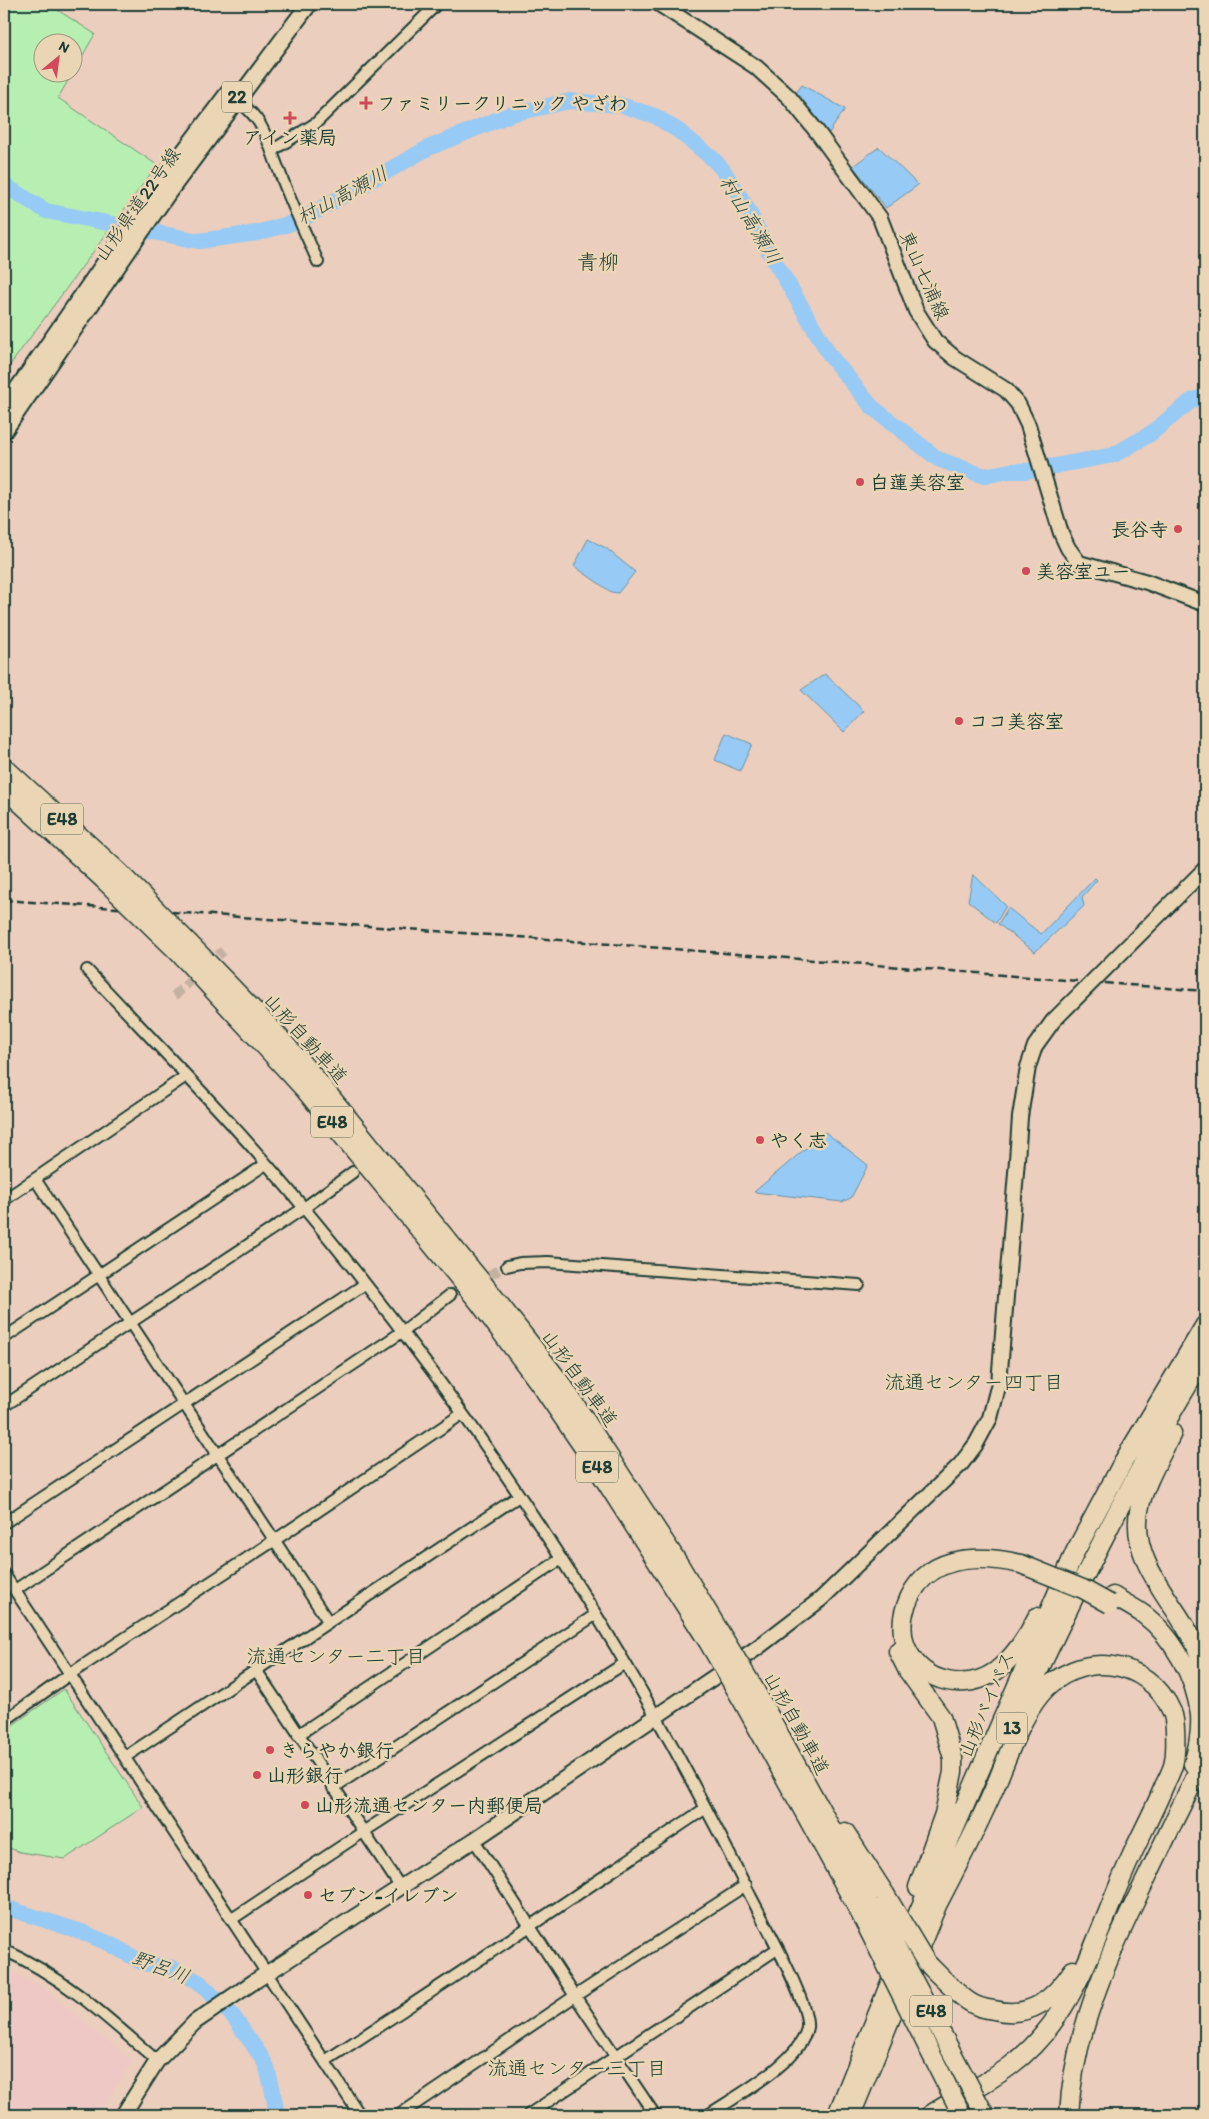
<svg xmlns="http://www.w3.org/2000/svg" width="1209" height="2119" font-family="Itim,'Klee One',sans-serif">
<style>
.built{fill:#eec8c5}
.green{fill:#b7efb2;stroke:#6b9673;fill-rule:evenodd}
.water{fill:#97caf4;stroke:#6792a7}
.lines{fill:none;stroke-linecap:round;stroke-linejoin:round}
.river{stroke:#97caf4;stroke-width:16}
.street-tunnel{stroke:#c3b1a2;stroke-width:10;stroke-dasharray:10 5;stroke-linecap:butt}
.street-casing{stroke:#1f3d34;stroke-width:14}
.secondary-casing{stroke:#1f3d34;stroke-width:18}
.primary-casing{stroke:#1f3d34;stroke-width:19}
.highway-casing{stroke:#1f3d34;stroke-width:21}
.street{stroke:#ead6b4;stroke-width:10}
.secondary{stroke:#ead6b4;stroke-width:14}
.primary{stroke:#ead6b4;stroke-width:15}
.highway{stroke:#ead6b4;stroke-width:18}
.rail{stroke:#1f3d34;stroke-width:2.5;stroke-dasharray:8 4;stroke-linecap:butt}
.secondary-bridge-casing{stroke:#1f3d34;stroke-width:18;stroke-linecap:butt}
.highway-bridge-casing{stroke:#1f3d34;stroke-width:21;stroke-linecap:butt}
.secondary-bridge{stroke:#ead6b4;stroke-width:14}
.highway-bridge{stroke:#ead6b4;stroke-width:18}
.poi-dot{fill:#d1495b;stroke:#ead6b4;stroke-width:2}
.labels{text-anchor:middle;stroke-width:5;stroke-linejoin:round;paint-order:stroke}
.shield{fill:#ead6b4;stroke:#5c6b5a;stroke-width:1}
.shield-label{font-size:18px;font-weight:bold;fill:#1f3d34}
.poi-label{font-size:19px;font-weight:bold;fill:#1f3d34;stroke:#ead6b4;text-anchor:start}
.street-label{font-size:19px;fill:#1f3d34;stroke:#ead6b4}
.water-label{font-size:20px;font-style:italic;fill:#2b4b47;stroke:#ead6b4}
.neighbourhood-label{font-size:20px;fill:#1f3d34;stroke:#ead6b4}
.quarter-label{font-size:21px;fill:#1f3d34;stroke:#ead6b4}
</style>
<rect width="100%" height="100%" fill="#eccebe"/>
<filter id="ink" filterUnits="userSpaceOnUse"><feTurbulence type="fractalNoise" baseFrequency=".02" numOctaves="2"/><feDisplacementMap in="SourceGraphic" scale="10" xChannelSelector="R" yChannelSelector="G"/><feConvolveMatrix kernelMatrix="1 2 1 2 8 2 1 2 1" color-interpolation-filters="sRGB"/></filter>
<g filter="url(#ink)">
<!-- built -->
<path class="built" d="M 4,1967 L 46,1990 L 133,2061 L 98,2115 L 4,2115 Z"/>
<!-- green -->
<path class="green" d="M 4,4 L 48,4 L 95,34 L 58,98 L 157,165 L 10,365 L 4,361 ZM 42,42 L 72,42 L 72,72 L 42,72 Z
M 64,1689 L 143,1807 L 65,1859 L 20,1852 L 4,1846 L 4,1731 Z"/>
<!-- water -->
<path class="water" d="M 802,85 L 845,109 L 829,133 L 796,93 Z
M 879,147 L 918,185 L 886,208 L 853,166 Z
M 588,539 L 606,548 L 635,572 L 618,593 L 611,592 L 574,566 Z
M 825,674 L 864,711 L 844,732 L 801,690 Z
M 726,733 L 752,744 L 740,771 L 715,760 Z
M 973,874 L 1006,906 L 996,923 L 968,901 Z
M 1095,878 L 1097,880 L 1082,897 L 1084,906 L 1035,952 L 998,924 L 1008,908 L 1041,934 Z
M 825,1132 L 868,1165 L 851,1198 L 842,1202 L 754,1192 Z"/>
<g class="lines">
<!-- river -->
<path class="river" d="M 4,185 L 46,211 L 199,241 L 257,233 L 299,221 L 428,148 L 511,114 L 570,101 L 621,105 L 655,116 L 680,132 L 713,159 L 723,170 L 747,208 L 768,250 L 831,357 L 872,407 L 938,459 L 984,476 L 1010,471 L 1027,471 L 1114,455 L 1150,434 L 1191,401 L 1205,396
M 4,1907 L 82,1932 L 110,1944 L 143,1963 L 172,1968 L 199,1982 L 233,2016 L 260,2055 L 266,2065 L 272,2087 L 277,2115"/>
<!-- street-tunnel -->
<path class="street-tunnel" d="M 174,996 L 223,951
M 450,1295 L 507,1266"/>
<defs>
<path id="street" d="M 233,97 C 266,120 266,139 280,173 C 291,203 305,232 318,262
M 273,150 L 316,123 L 437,4
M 87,970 C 160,1048 236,1125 304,1208 C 479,1418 631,1651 751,1897 C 764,1922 810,2004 807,2027 C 802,2061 736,2096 708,2115
M 35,1179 L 328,1621
M 4,1200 L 186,1076
M 507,1266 L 520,1263 L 548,1262 L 859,1285
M 4,1338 L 266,1164
M 4,1406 L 304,1208 L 353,1172
M 4,1523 L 365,1284
M 4,1574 L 360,2115
M 15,1590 L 402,1332 L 450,1295
M 256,1670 L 401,1888
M 4,1721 L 70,1674 L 275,1540 L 462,1414
M 298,1735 L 561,1559
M 125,1757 L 519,1496
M 333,1788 L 595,1615
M 474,1840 L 575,1996 L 655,2115
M 232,1919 L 363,1832 L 625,1663
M 4,1950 C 63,1976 109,2019 157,2061
M 325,2061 C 453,1979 579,1893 706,1808
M 399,2115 L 575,1996 L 746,1885
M 528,2115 L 777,1949"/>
<path id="secondary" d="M 659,4 L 756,67 L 789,97 L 818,133 L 880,218 L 916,311 L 935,341 L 955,358 L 1006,390 L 1018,404 L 1028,425 L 1061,533 L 1068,548 L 1079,563 L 1147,582 L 1205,604
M 123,2115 L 157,2061 L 195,2022 L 255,1981 L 474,1840 L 757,1648 L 821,1599 L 961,1464 L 976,1444 L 990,1418 L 999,1383 L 1017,1160"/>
<path id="primary" d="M 4,408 L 157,187 L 228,93
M 4,431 L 168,193 L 309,4"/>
<path id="highway" d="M 4,767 L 120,873
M 4,788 L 105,881
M 189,943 L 272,1029 L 316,1079 L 490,1292 L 563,1386 L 679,1564 L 718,1629
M 177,951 L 305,1090 L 478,1301 L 542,1387 L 592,1460 L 707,1640
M 1172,1433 C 1162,1454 1142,1488 1139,1511 C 1130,1564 1176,1602 1196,1646 C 1200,1655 1202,1666 1205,1676
M 1021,1564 C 976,1554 924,1554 906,1606 C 901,1619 901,1638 908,1651 C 924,1683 966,1692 996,1671 C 1013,1658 1028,1636 1037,1617
M 1113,1596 C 1123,1602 1133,1607 1143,1614 C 1173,1636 1196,1678 1200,1715 C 1201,1731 1198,1748 1193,1764
M 898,1651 L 908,1671 L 941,1717 L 953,1758 L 953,1772 L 944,1814 L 918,1887
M 755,1690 L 875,1908
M 742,1700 L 860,1913
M 1022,1706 C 1079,1585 1135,1470 1205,1357
M 845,1832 L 885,1894
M 926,1962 C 939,1975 953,1990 968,2001 C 976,2007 985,2009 994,2010 C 1030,2019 1054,1999 1073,1970
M 837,2115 L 918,1913 L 1075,1552 L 1123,1462 L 1205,1325
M 851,2115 L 940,1898
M 930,2115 C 956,2098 985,2085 1010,2066 C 1077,2017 1097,1931 1130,1859 C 1141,1834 1154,1811 1164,1786 C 1168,1778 1173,1769 1174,1761 C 1176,1750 1176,1721 1172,1712 C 1149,1657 1077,1649 1040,1695 C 1018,1722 1005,1765 991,1796 C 974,1834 955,1871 935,1909
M 1069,2115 C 1074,2012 1128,1919 1171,1827 C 1182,1803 1198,1777 1205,1751"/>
</defs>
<!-- street casing -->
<use href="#street" class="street-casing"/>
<!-- secondary casing -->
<use href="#secondary" class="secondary-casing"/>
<!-- primary casing -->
<use href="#primary" class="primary-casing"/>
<!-- highway casing -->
<use href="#highway" class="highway-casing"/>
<!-- street -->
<use href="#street" class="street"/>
<!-- secondary -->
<use href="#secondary" class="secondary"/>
<!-- primary -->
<use href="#primary" class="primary"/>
<!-- highway -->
<use href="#highway" class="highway"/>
<!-- rail -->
<path class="rail" d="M 4,900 L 547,939 L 1205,991"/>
<defs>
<path id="secondary-bridge" d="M 1017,1160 L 1020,1117 L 1028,1067 L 1035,1046 L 1053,1021 L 1205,869"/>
<path id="highway-bridge" d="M 120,873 L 189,943
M 105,881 L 177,951
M 1021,1564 L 1083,1589 L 1110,1604
M 718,1629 L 755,1690
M 707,1640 L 742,1700
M 885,1894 L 926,1962
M 875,1908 L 985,2115
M 860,1913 L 962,2115"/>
</defs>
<!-- secondary-bridge casing -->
<use href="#secondary-bridge" class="secondary-bridge-casing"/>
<!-- highway-bridge casing -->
<use href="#highway-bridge" class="highway-bridge-casing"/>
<!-- secondary-bridge -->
<use href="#secondary-bridge" class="secondary-bridge"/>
<!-- highway-bridge -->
<use href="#highway-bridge" class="highway-bridge"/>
</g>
</g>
<!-- markers -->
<g class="poi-dot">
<path d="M363.5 95.5h5v5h5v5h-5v5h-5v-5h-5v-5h5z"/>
<path d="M287.5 110.5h5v5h5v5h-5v5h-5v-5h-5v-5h5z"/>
<circle cx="860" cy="482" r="5"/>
<circle cx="1178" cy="529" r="5"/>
<circle cx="1026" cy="571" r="5"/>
<circle cx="959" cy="721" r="5"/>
<circle cx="760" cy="1140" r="5"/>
<circle cx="270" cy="1750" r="5"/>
<circle cx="257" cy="1775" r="5"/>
<circle cx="305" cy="1805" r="5"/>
<circle cx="308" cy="1895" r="5"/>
</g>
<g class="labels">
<!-- shield labels -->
<g class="shield">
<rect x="222" y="81.5" width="30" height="31" rx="4"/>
<rect x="41" y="803.5" width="42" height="31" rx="4"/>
<rect x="311" y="1106.5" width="42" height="31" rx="4"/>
<rect x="576" y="1451.5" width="42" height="31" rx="4"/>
<rect x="997" y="1712.5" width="30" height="31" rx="4"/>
<rect x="910" y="1995.5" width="42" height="31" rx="4"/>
</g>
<g class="shield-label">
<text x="237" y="103">22</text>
<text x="62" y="825">E48</text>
<text x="332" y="1128">E48</text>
<text x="597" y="1473">E48</text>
<text x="1012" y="1734">13</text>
<text x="931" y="2017">E48</text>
</g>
<!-- poi labels -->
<g class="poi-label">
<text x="377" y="110">ファミリークリニック やざわ</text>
<text x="290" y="144" text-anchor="middle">アイン薬局</text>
<text x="870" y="489">白蓮美容室</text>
<text x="1168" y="536" text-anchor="end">長谷寺</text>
<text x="1036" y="578">美容室ユー</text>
<text x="969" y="728">ココ美容室</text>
<text x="770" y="1147">やく志</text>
<text x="280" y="1757">きらやか銀行</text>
<text x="267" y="1782">山形銀行</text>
<text x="315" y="1812">山形流通センター内郵便局</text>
<text x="318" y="1902">セブン-イレブン</text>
</g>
<!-- street labels -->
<g class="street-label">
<text transform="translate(137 204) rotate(-55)" y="7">山形県道22号線</text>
<text transform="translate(925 275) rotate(66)" y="7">東山七浦線</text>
<text transform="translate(306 1038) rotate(48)" y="7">山形自動車道</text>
<text transform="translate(580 1378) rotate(54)" y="7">山形自動車道</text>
<text transform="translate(986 1704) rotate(-67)" y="7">山形バイパス</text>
<text transform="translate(797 1723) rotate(61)" y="7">山形自動車道</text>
</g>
<!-- water labels -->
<g class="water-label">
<text transform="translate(342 195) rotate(-28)" y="7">村山高瀬川</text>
<text transform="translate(751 220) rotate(59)" y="7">村山高瀬川</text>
<text transform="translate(161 1967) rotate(21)" y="7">野呂川</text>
</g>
<!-- neighbourhood labels -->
<g class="neighbourhood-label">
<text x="974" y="1389">流通センター四丁目</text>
<text x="336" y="1663">流通センター二丁目</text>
<text x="577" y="2075">流通センター三丁目</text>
</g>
<!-- quarter labels -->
<g class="quarter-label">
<text x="598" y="269">青柳</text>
</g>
</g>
<!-- margin -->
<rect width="1209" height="2119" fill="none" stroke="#ead6b4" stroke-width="20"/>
<rect x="10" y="10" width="1189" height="2099" fill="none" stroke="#1f3d34" stroke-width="2" filter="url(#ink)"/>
<!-- north arrow -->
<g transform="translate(58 58) rotate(29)"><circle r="24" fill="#ead6b4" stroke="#999981"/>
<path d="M0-4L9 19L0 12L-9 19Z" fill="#d1495b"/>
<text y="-8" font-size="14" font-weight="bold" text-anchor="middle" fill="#1f3d34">N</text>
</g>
</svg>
